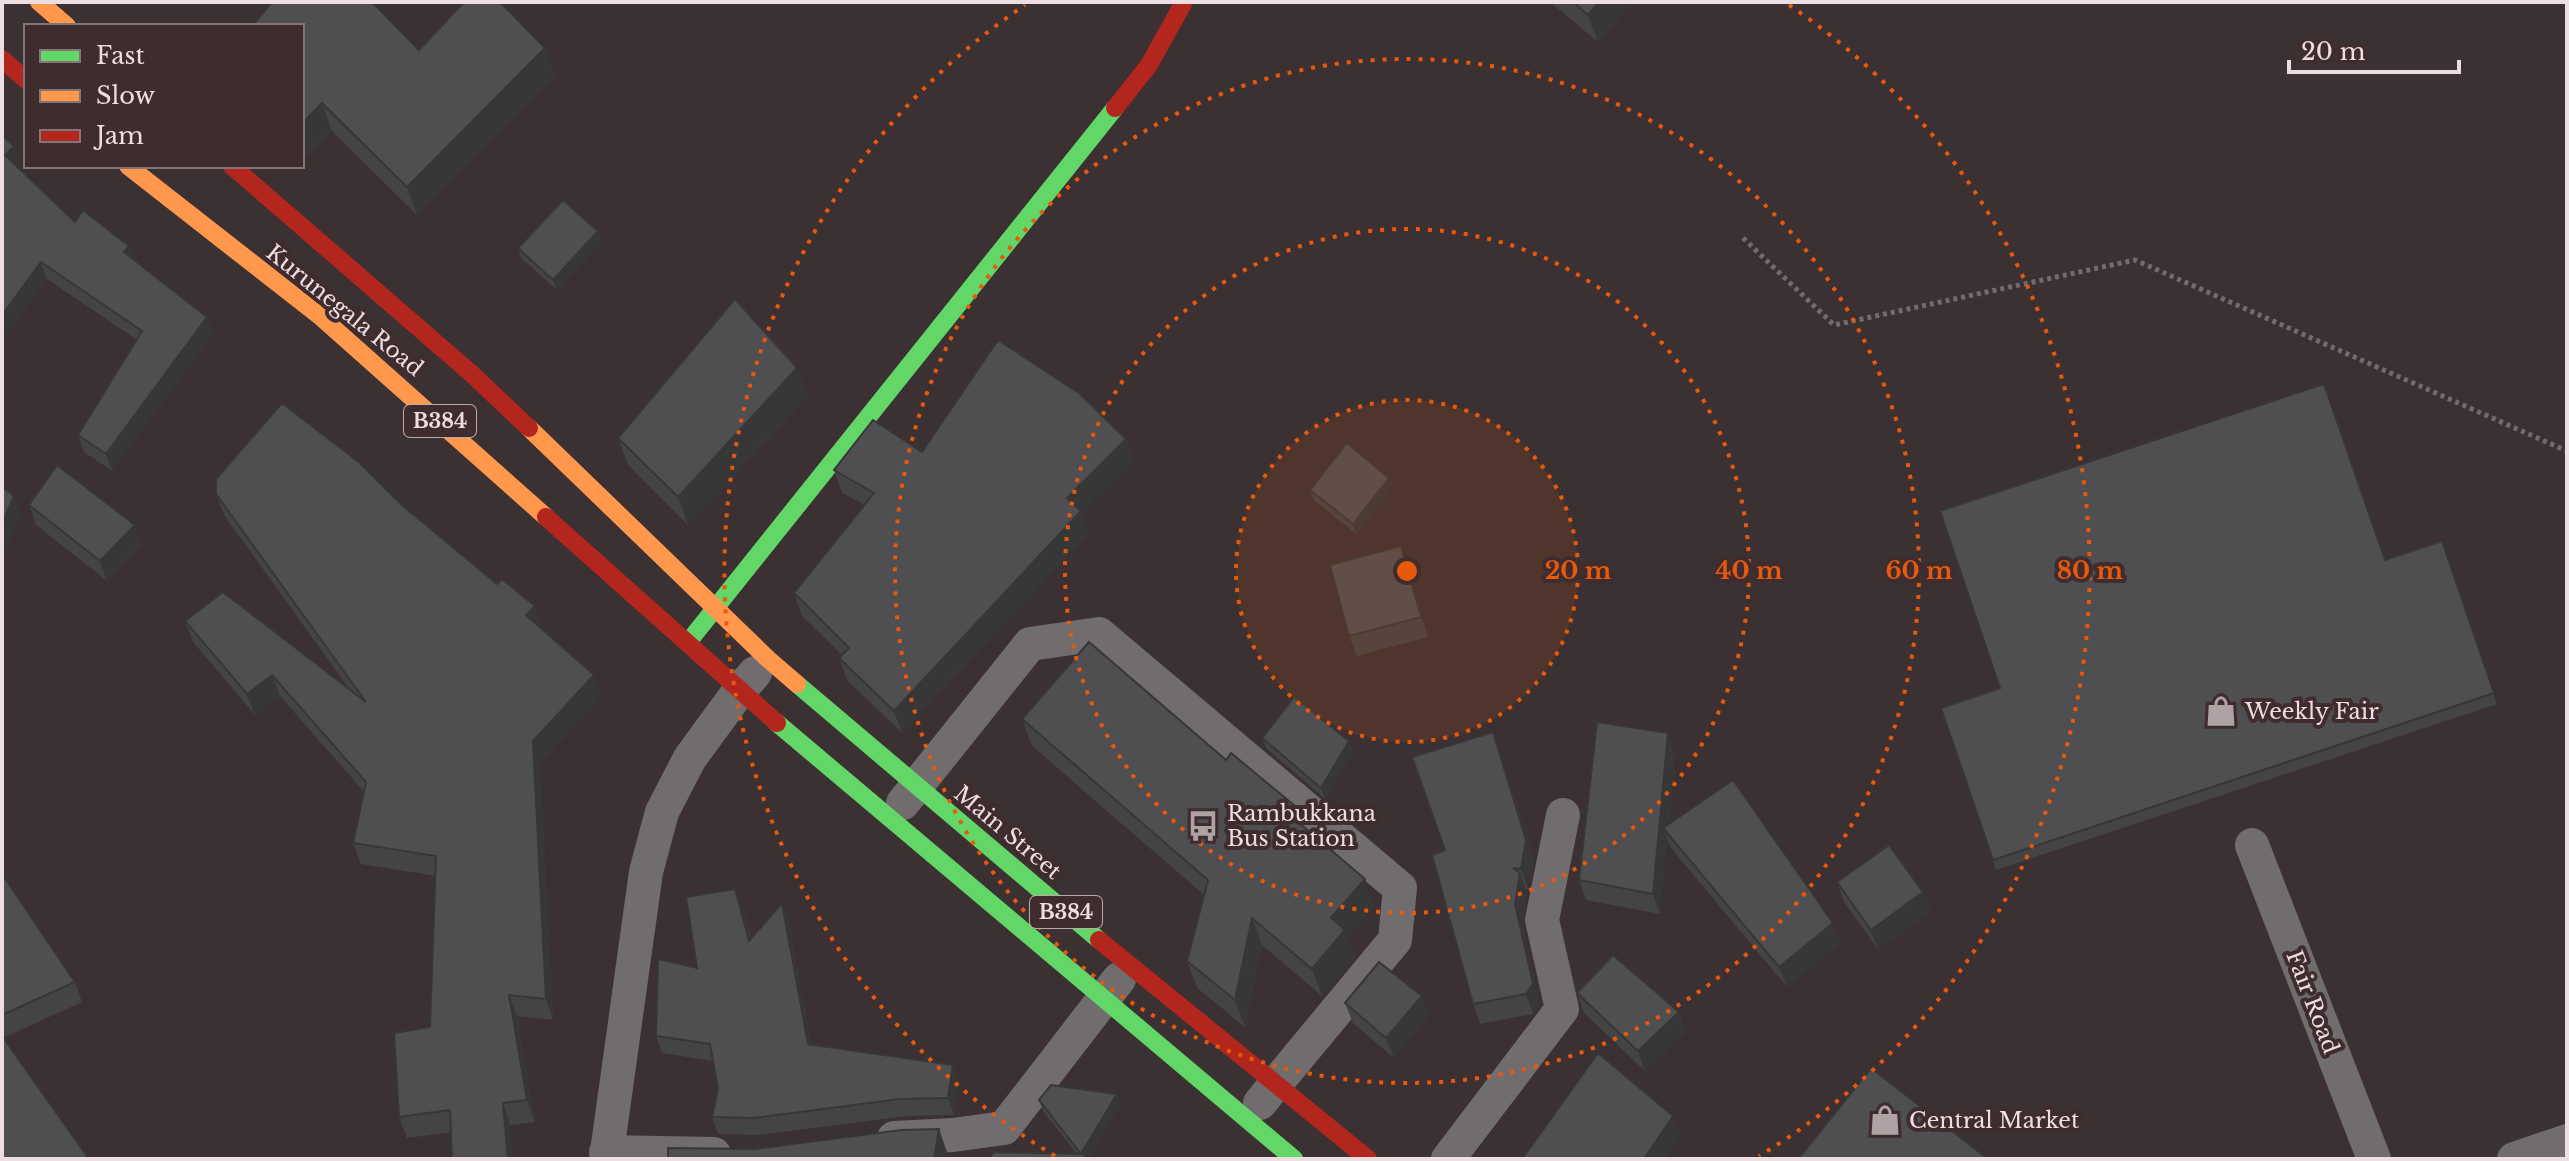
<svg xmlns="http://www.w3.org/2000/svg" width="2569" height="1161" font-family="'Libre Baskerville',serif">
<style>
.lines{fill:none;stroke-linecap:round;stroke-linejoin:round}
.path{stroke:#736c6e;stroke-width:5;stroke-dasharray:4 4;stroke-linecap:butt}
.lane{stroke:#716c6d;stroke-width:34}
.fast{stroke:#63d668;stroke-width:18}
.slow{stroke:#ff974d;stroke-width:18}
.jam{stroke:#b3261e;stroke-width:18}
.wall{fill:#444345}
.shaded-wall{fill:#373738}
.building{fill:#4f4e50;stroke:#373738;stroke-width:2}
.ring{fill:none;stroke:#e8590c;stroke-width:4;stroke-dasharray:4 8}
.labels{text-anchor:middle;stroke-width:8;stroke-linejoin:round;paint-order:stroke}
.shield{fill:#3f2c2f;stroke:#b9a9ac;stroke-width:2}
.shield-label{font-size:20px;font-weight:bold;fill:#eddfe1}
.street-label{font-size:22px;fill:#eddfe1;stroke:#3f2c2f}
.poi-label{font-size:22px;fill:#eddfe1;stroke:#3f2c2f;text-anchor:start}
.centre{fill:#e8590c;stroke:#3f2c2f;stroke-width:4}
.ring-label{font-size:24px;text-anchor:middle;font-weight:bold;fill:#e8590c;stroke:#3f2c2f;stroke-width:8;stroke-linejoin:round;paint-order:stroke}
</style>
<rect width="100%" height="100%" fill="#3b3032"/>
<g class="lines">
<!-- path -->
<path class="path" d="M 1743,238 L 1834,325 L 2135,260 L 2567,451"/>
<!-- lane -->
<path class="lane" d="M 903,803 L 1030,644 L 1099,634 L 1400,888 L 1395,940 L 1260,1103
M 2252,845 L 2374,1159
M 894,1138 L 953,1135 L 1004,1128 L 1119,979
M 606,1152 L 714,1154
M 606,1159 L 646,872 L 662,812 L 690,758 L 739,691 L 755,673
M 1448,1159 L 1562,1009 L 1542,920 L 1563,815
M 2514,1159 L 2567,1141"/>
<!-- fast -->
<path class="fast" d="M 693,636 L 1115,108
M 797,684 L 1099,940
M 777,723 L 1294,1159"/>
<!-- slow -->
<path class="slow" d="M 39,2 L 67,26
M 128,166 L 321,317 L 546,517
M 529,428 L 768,659 L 797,684"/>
<!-- jam -->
<path class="jam" d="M 2,59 L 26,80
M 1115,108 L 1149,65 L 1184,2
M 232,166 L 473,375 L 529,428
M 546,517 L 777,723
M 1099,940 L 1368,1159"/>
</g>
<!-- wall -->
<path class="wall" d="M 1550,2 L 1633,2 L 1598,42 Z
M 302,26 L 419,50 L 545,48 L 556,76 L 417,215 L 332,131 L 304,160 L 302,158 Z
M 14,146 L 20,163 L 17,166 L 75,222 L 129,246 L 133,259 L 207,317 L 213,334 L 112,471 L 84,452 L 78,435 L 137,340 L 47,279 L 2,341 Z
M 602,242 L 557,290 L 521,258 L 518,248 Z
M 797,368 L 808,396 L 688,525 L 628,465 L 618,438 Z
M 1126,439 L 1134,461 L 1081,513 L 1089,533 L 902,733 L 847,680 L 839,658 L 842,655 L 802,616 L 794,593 L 865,505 L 842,493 L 834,470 L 922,452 Z
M 1389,478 L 1393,488 L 1356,534 L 1314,500 L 1310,490 Z
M 216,494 L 402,505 L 542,627 L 541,628 L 594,675 L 602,696 L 540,763 L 553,1020 L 517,1016 L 535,1122 L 407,1138 L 399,1117 L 430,1027 L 436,876 L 361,864 L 353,843 L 364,792 L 280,696 L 255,715 L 193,642 L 185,621 L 349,689 L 224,515 Z
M 29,505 L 142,545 L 107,581 L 36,525 Z
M 2442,541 L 2497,704 L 1996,870 L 1941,708 Z
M 1409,566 L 1428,637 L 1357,656 L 1349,636 Z
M 1022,719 L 1301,824 L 1375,906 L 1348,937 L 1355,957 L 1322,996 L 1262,945 L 1245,1027 L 1197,988 L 1187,961 L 1204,895 L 1032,746 Z
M 1262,738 L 1349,741 L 1353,752 L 1325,799 L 1266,748 Z
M 1500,752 L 1534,860 L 1528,889 L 1525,889 L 1527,893 L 1522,924 L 1540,1004 L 1533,1014 L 1480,1024 L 1473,1004 L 1445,850 Z
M 1675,753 L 1669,825 L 1840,943 L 1787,987 L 1671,848 L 1667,839 L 1660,914 L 1586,900 L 1579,880 Z
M 2,874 L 75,982 L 82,1002 L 3,1038 L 2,1159 Z
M 1837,882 L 1923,892 L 1931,912 L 1878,949 L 1844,902 Z
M 782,903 L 788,920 L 811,1044 L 953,1065 L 960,1081 L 954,1115 L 907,1116 L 760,1135 L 718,1134 L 712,1117 L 718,1089 L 713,1061 L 662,1053 L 656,1036 L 697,968 L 742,906 L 751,939 Z
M 1577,993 L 1679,1012 L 1686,1032 L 1645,1071 L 1584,1013 Z
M 1422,996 L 1429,1016 L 1394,1058 L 1353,1023 L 1345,1003 Z
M 1117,1094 L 1121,1105 L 1088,1159 L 988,1159 L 1077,1154 L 1043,1111 L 1039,1100 Z"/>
<!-- shaded-wall -->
<path class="shaded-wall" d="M 1599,2 L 1633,2 L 1598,42 L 1588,15 Z
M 545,48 L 556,76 L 417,215 L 407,187 Z
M 322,103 L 332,131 L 304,160 L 302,154 L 302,124 Z
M 14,146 L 20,163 L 12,172 L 5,155 Z
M 598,231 L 602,242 L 557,290 L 553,280 Z
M 129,246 L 135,263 L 124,252 Z
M 41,262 L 47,279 L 2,341 L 2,315 Z
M 207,317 L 213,334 L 112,471 L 106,454 Z
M 797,368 L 808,396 L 688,525 L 678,497 Z
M 1126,439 L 1134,461 L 1081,513 L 1089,533 L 902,733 L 894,711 L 1067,498 Z
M 1389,478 L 1393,488 L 1356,534 L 1353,524 Z
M 14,496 L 21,516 L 2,558 L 2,523 Z
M 135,525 L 142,545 L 107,581 L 100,561 Z
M 1401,546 L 1409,566 L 1428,637 L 1421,617 Z
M 535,606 L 542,627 L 533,636 L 526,615 Z
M 272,675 L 280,696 L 255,715 L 247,694 Z
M 594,675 L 602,696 L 540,763 L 553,1020 L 546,999 L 533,741 Z
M 1493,732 L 1534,860 L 1528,889 L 1521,869 Z
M 1668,733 L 1675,753 L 1668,833 L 1663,828 L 1667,839 L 1660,914 L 1653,894 Z
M 1349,741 L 1353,752 L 1325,799 L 1321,788 Z
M 1295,806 L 1305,834 L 1290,815 Z
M 1520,873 L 1527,893 L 1522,924 L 1540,1004 L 1533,1014 L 1526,994 L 1515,904 Z
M 1365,879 L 1375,906 L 1348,937 L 1355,957 L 1322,996 L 1312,969 L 1331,918 Z
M 735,889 L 742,906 L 755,958 L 749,941 Z
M 1923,892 L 1931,912 L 1878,949 L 1871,930 Z
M 782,903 L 788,920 L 814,1061 L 808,1044 Z
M 1252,918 L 1262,945 L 1245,1027 L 1235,1000 Z
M 1833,923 L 1840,943 L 1787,987 L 1779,967 Z
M 509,995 L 517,1016 L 535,1122 L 527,1100 Z
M 1422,996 L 1429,1016 L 1394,1058 L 1386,1038 Z
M 1679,1012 L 1686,1032 L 1645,1071 L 1638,1051 Z
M 953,1065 L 960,1081 L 954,1115 L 948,1098 Z
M 1117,1094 L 1121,1105 L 1088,1159 L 1083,1159 L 1081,1154 Z
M 503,1103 L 510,1125 L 514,1159 L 508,1159 Z
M 1673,1116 L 1681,1136 L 1665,1159 L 1644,1159 Z
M 939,1129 L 948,1155 L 947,1159 L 934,1159 Z"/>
<!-- building -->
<path class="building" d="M 272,2 L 372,2 L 419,50 L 464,2 L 500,2 L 545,48 L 407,187 L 322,103 L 302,124 L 302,26 L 252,26 Z
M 1573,2 L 1599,2 L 1588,15 Z
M 2,135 L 14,146 L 5,155 L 75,222 L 83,210 L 129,246 L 124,252 L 207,317 L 106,454 L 78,435 L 142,331 L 41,262 L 2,315 Z
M 563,200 L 598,231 L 553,280 L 518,248 Z
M 735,299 L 797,368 L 678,497 L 618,438 Z
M 998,340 L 1080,394 L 1126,439 L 1067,498 L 1081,511 L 894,711 L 839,658 L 849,648 L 794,593 L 874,493 L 834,470 L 873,420 L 922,452 Z
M 2324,384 L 2385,560 L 2442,541 L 2494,693 L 1993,860 L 1941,708 L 2000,688 L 1940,511 Z
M 282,403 L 360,463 L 402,505 L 497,584 L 502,579 L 535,606 L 526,615 L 594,675 L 533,741 L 546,999 L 509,995 L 527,1100 L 503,1103 L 508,1159 L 452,1159 L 450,1110 L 399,1117 L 394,1033 L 430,1027 L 436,856 L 353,843 L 366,782 L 272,675 L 247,694 L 185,621 L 223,592 L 366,702 L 216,494 L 216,479 Z
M 1347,443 L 1389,478 L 1353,524 L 1310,490 Z
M 57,465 L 135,525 L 100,561 L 29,505 Z
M 2,487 L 14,496 L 2,523 Z
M 1401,546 L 1421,617 L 1349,636 L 1330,565 Z
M 1089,642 L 1226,760 L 1231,753 L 1295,806 L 1290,815 L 1365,879 L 1331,918 L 1345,930 L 1312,969 L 1252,918 L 1235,1000 L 1187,961 L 1208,880 L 1022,719 Z
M 1294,697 L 1349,741 L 1321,788 L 1262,738 Z
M 1597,722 L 1668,733 L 1653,894 L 1579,880 Z
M 1493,732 L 1526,840 L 1521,869 L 1513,868 L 1520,873 L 1515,904 L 1533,984 L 1526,994 L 1473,1004 L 1432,855 L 1445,850 L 1412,757 Z
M 1733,780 L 1833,923 L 1779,967 L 1663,828 Z
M 1889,845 L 1923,892 L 1871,930 L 1837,882 Z
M 2,874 L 75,982 L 2,1015 Z
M 735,889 L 749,941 L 782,903 L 808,1044 L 953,1065 L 948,1098 L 900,1099 L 754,1118 L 712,1117 L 718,1089 L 710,1044 L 656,1036 L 658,959 L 697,968 L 686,897 Z
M 1613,955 L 1679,1012 L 1638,1051 L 1577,993 Z
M 1379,962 L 1422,996 L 1386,1038 L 1345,1003 Z
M 2,1036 L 89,1159 L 2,1159 Z
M 1598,1053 L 1673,1116 L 1644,1159 L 1522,1159 Z
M 1871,1068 L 1988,1159 L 1798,1159 Z
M 1051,1085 L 1117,1094 L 1081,1154 L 1039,1100 Z
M 939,1129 L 934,1159 L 668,1159 L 668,1148 L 754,1149 L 901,1130 Z
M 994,1152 L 1084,1154 L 1085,1159 L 988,1159 Z"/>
<!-- distance rings -->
<circle cx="1407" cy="571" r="171" fill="#e8590c" fill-opacity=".12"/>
<g class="ring">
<circle cx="1407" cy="571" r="171"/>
<circle cx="1407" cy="571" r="342"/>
<circle cx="1407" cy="571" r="512"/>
<path d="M1055 1156A683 683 0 0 1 1025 5M1789 5A683 683 0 0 1 1759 1156"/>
</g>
<!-- icons -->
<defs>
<symbol id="shop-bare" viewBox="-9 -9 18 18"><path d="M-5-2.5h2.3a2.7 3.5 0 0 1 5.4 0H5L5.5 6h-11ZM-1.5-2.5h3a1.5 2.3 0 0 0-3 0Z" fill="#afa2a4" stroke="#3f2c2f" stroke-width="2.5" paint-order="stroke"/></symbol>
<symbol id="bus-bare" viewBox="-9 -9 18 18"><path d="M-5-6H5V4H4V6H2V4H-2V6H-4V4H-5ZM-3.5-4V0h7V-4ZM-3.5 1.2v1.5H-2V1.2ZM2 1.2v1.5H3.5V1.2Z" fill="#afa2a4" stroke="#3f2c2f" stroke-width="2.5" paint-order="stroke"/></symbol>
</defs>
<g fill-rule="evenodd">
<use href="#shop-bare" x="2199" y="689" width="44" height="44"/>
<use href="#bus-bare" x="1181" y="804" width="44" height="44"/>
<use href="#shop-bare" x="1863" y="1098" width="44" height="44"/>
</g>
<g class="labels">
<!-- shield labels -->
<g class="shield">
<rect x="404" y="405" width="72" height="32" rx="6"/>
<rect x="1030" y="896" width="72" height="32" rx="6"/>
</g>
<g class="shield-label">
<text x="440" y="428">B384</text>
<text x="1066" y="919">B384</text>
</g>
<!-- street labels -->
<g class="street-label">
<text transform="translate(345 310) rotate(39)" y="8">Kurunegala Road</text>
<text transform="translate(1008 832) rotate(40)" y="8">Main Street</text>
<text transform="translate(2313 1002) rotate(69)" y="8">Fair Road</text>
</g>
<!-- poi labels -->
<g class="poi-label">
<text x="2245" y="719">Weekly Fair</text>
<text x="1227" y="821">Rambukkana<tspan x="1227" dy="25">Bus Station</tspan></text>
<text x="1909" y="1128">Central Market</text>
</g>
</g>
<circle cx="1407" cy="571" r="12" class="centre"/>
<g class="ring-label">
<text x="1578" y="579">20 m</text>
<text x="1749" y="579">40 m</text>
<text x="1919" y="579">60 m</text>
<text x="2090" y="579">80 m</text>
</g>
<!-- border -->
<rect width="2569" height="1161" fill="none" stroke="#eddfe1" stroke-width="8"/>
<!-- legend -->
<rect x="24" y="24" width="280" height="144" fill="#3f2c2f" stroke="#857476" stroke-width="2"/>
<rect x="40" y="50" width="40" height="12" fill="#63d668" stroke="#857476" stroke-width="2"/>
<text x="96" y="64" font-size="24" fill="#eddfe1">Fast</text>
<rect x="40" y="90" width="40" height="12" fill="#ff974d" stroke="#857476" stroke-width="2"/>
<text x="96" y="104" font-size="24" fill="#eddfe1">Slow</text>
<rect x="40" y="130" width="40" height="12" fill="#b3261e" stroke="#857476" stroke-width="2"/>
<text x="96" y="144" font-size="24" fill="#eddfe1">Jam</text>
<!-- scale -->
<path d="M2289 60v12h170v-12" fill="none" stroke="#eddfe1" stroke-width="4"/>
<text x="2301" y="60" font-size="24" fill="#eddfe1" stroke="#3f2c2f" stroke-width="6" paint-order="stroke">20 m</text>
</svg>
